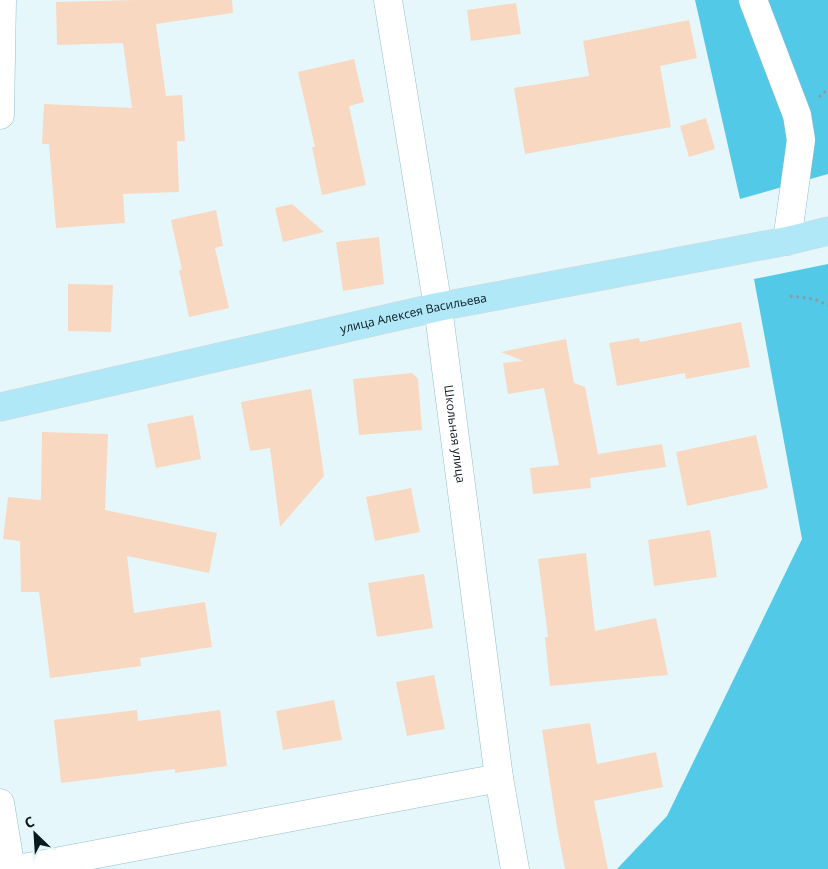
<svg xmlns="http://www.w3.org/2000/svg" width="828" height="869" font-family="'Open Sans',sans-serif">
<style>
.forest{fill:#53c9e8}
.building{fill:#f8d8c0}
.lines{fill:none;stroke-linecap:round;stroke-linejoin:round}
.street-casing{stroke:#94bdca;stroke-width:29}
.primary-casing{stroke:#d3d6d6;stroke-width:29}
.path{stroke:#8b9ba0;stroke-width:3;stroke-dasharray:2.5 4;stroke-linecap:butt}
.street{stroke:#fff;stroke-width:28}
.primary{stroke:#b0e8f8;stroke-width:28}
.labels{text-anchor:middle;stroke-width:4.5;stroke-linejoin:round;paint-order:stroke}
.street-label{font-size:12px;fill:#09191e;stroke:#e6f7fc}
</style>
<rect width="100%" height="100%" fill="#e6f7fc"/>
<!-- forest -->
<path class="forest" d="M 695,0 L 828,0 L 828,174 L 740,199 Z
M 828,264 L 828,869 L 617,869 L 667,816 L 802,539 L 754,279 Z"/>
<!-- building -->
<path class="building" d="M 137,0 L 232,0 L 233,13 L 156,24 L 166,96 L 182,95 L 185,141 L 177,141 L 179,192 L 123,194 L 125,223 L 56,228 L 49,144 L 42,144 L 44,104 L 132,108 L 123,43 L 57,45 L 56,2 Z
M 516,3 L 521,34 L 471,41 L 467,10 Z
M 689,20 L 697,58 L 660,66 L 671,127 L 525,154 L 514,88 L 589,76 L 583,41 Z
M 354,59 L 364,102 L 349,106 L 366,185 L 322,195 L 312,147 L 315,147 L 298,72 Z
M 706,118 L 715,149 L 689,157 L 680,126 Z
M 292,204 L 324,232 L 283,242 L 275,208 Z
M 216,210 L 223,246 L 215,248 L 229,308 L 189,317 L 179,270 L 182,270 L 171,220 Z
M 379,237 L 384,284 L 343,291 L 336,242 Z
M 68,284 L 113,285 L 111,332 L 68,331 Z
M 741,322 L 750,367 L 686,379 L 685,373 L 617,386 L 609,343 L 639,338 L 640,342 Z
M 566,339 L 574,383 L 585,387 L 598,454 L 662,444 L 666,467 L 590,478 L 591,488 L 533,494 L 530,468 L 559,465 L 544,388 L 508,394 L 503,363 L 523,361 L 501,352 Z
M 412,373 L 418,379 L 422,430 L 359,435 L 353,379 Z
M 311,389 L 318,433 L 324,476 L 280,527 L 270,448 L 250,451 L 241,402 Z
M 193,415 L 201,459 L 156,468 L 147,424 Z
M 42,432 L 108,434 L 105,510 L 217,533 L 209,573 L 127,556 L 134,613 L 205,602 L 212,647 L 140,658 L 141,666 L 50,678 L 39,592 L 21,592 L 20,541 L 3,539 L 8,497 L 41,500 Z
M 756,435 L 768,488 L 687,506 L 676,452 Z
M 411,488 L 420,532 L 375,541 L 366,497 Z
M 710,530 L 717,577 L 654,586 L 648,540 Z
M 586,553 L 595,631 L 656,618 L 668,675 L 550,686 L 545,637 L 548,637 L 538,559 Z
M 424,574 L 433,628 L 377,637 L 368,583 Z
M 434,675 L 445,729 L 407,736 L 396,682 Z
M 334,700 L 342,740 L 283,750 L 276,711 Z
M 137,710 L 138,721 L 220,710 L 227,766 L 175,773 L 175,769 L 61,783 L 54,720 Z
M 590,723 L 597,764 L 656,752 L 663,787 L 594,801 L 608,869 L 565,869 L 557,828 L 542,730 Z"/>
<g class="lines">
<defs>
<g id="street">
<path id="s1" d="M 388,0 L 438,307 L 499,778 L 515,869"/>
<path d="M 753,0 L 797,115 L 801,140 L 787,241"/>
<path d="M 0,115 L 2,0"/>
<path d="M 0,803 L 11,869"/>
<path d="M 18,869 L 499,778"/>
</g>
<g id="primary">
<path id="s2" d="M 0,407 L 438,307 L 787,241 L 828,231"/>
</g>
</defs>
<!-- street casing -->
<use href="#street" class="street-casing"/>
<!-- primary casing -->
<use href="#primary" class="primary-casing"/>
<!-- path -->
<path class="path" d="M 819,97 L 828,89
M 790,296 L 814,299 L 828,305"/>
<!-- street -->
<use href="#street" class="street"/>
<!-- primary -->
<use href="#primary" class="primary"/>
</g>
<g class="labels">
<!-- street labels -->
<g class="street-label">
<text dy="4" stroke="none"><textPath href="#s2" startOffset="424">улица Алексея Васильева</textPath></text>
<text dy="4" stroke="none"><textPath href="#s1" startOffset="439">Школьная улица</textPath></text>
</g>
</g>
<!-- north arrow -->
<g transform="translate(35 834) rotate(335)" stroke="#e6f7fc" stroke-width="4" paint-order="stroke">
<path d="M0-4L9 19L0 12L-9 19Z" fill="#09191e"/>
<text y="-8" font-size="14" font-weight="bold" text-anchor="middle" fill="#09191e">С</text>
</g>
</svg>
